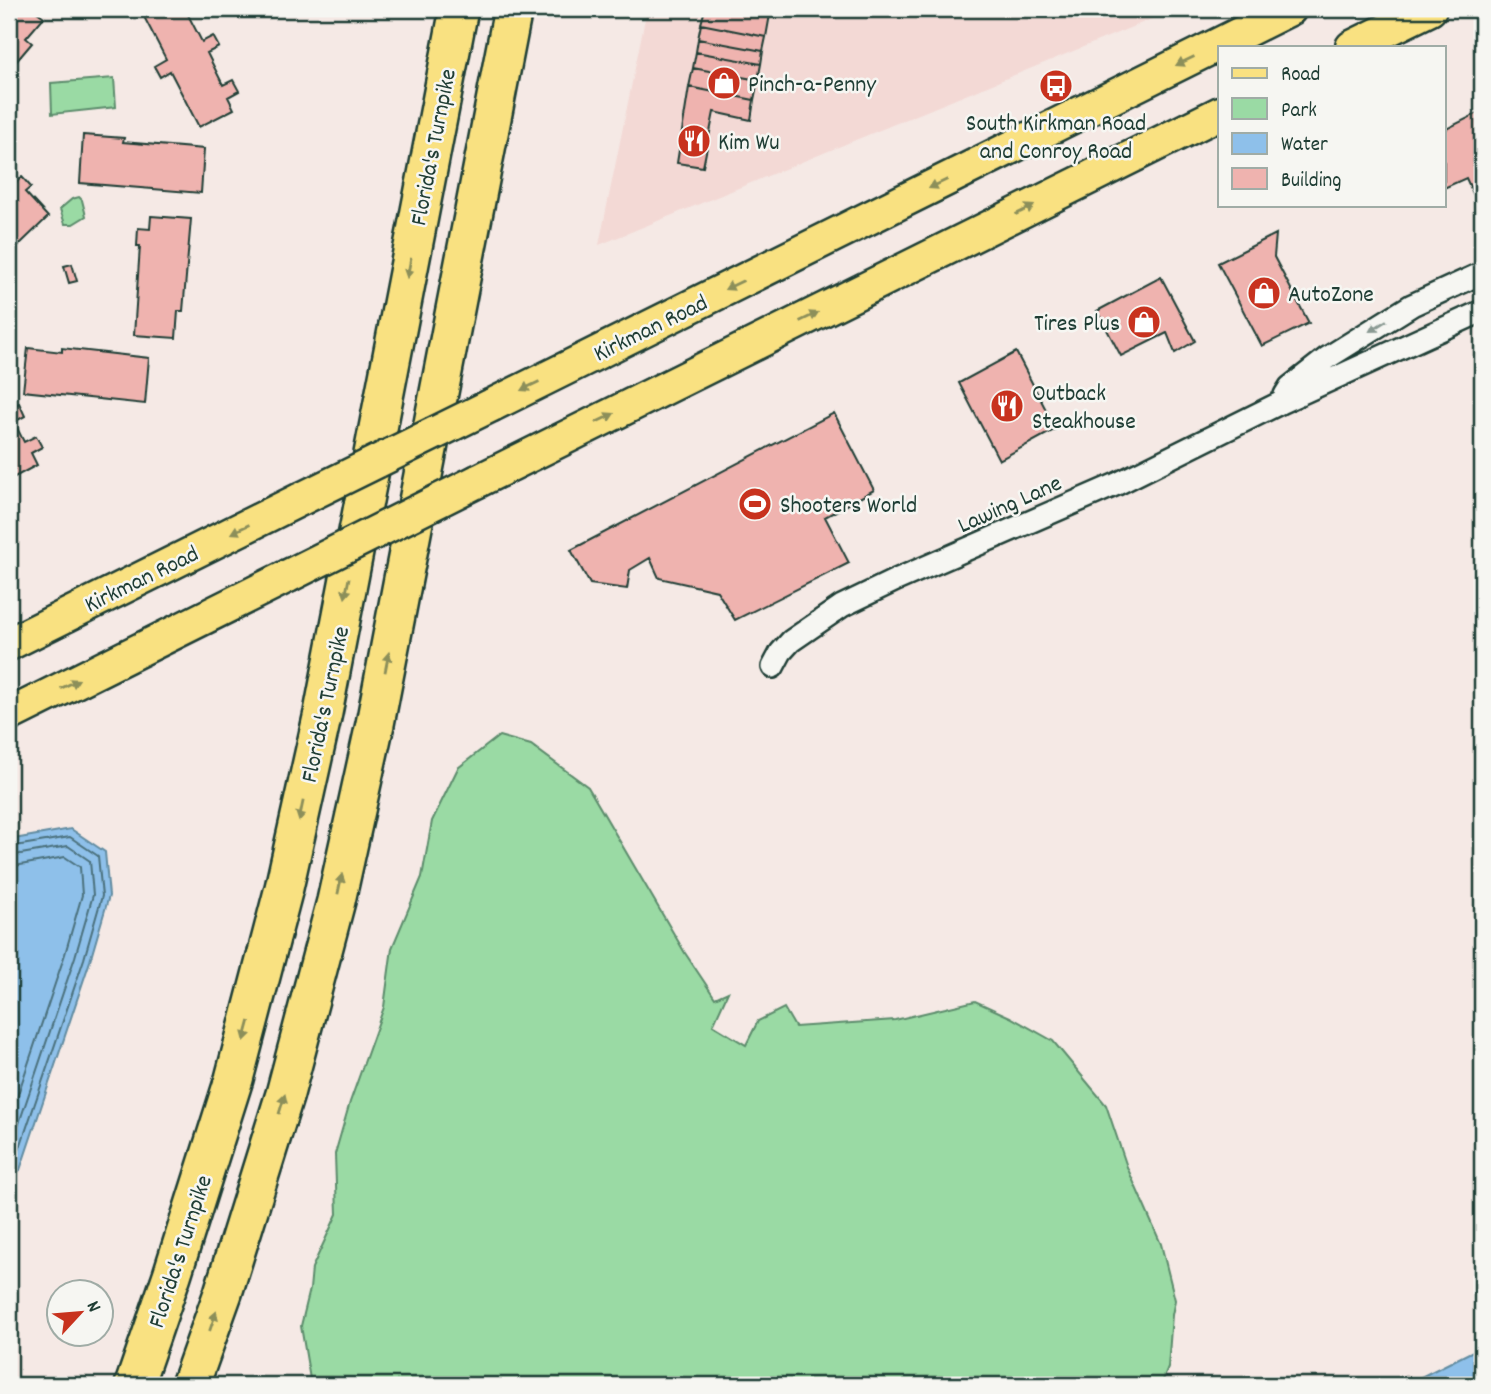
<svg xmlns="http://www.w3.org/2000/svg" width="1491" height="1394" font-family="Dekko,sans-serif">
<style>
.built{fill:#f3d9d5}
.green{fill:#9adaa4;stroke:#5c8c6c;stroke-width:2}
.water{fill:#8ec0ea;stroke:#628ca1;stroke-width:2}
.lines{fill:none;stroke-linecap:round;stroke-linejoin:round}
.shore{stroke:#4b717d;stroke-width:2}
.building{fill:#efb3af;stroke:#1f3d34;stroke-width:2}
.minor-casing{stroke:#1f3d34;stroke-width:26}
.primary-casing{stroke:#1f3d34;stroke-width:37}
.motorway-casing{stroke:#1f3d34;stroke-width:42}
.minor{stroke:#f6f6f2;stroke-width:21}
.primary{stroke:#f9e181;stroke-width:32}
.motorway{stroke:#f9e181;stroke-width:37}
.primary-bridge-casing{stroke:#1f3d34;stroke-width:37;stroke-linecap:butt}
.primary-bridge{stroke:#f9e181;stroke-width:32}
.oneway{fill:#8c8f5a}
.oneway2{fill:#8a9a93}
.labels{text-anchor:middle;stroke-width:5;stroke-linejoin:round;paint-order:stroke}
.poi-label{font-size:24px;fill:#1f3d34;stroke:#f6f6f2;text-anchor:start}
.street-label{font-size:24px;fill:#1f3d34;stroke:#f6f6f2}
</style>
<rect width="100%" height="100%" fill="#f5e9e5"/>
<filter id="ink" filterUnits="userSpaceOnUse"><feTurbulence type="fractalNoise" baseFrequency=".0143" numOctaves="2"/><feDisplacementMap in="SourceGraphic" scale="14" xChannelSelector="R" yChannelSelector="G"/><feConvolveMatrix kernelMatrix="1 2 1 2 8 2 1 2 1" color-interpolation-filters="sRGB"/></filter>
<g filter="url(#ink)">
<!-- built -->
<path class="built" d="M 647,9 L 1176,9 L 599,245 Z"/>
<!-- green -->
<path class="green" d="M 114,78 L 116,107 L 52,114 L 51,83 Z
M 79,197 L 82,200 L 86,216 L 73,224 L 65,224 L 60,209 L 72,199 Z
M 499,736 L 531,745 L 588,787 L 685,953 L 715,998 L 728,992 L 713,1025 L 746,1045 L 758,1021 L 784,1008 L 795,1027 L 895,1020 L 975,1001 L 1010,1017 L 1053,1041 L 1106,1105 L 1127,1167 L 1161,1244 L 1175,1300 L 1172,1315 L 1168,1368 L 1161,1385 L 311,1385 L 301,1326 L 310,1289 L 312,1268 L 337,1214 L 335,1154 L 350,1102 L 384,1007 L 392,948 L 422,877 L 432,821 L 458,768 Z"/>
<!-- water -->
<path class="water" d="M 71,829 L 105,852 L 109,896 L 90,961 L 20,1170 L 9,1180 L 9,842 L 14,839 Z
M 1482,1348 L 1482,1385 L 1405,1385 L 1473,1351 Z"/>
<g class="lines">
<!-- shore -->
<path class="shore" d="M 9,847 L 70,837 L 98,856 L 102,896 L 84,959 L 14,1165 L 9,1170
M 9,856 L 68,846 L 90,861 L 93,895 L 75,957 L 9,1153
M 9,867 L 65,857 L 80,867 L 82,895 L 65,954 L 9,1121"/>
</g>
<!-- building -->
<path class="building" d="M 9,9 L 33,9 L 44,17 L 26,38 L 32,43 L 9,70 Z
M 140,9 L 190,9 L 186,11 L 202,42 L 213,36 L 219,47 L 207,53 L 223,85 L 233,80 L 239,91 L 228,97 L 234,109 L 199,127 L 170,71 L 160,77 L 154,66 L 166,59 Z
M 705,9 L 771,9 L 766,37 L 701,24 Z
M 701,24 L 766,37 L 763,51 L 698,39 Z
M 698,39 L 763,51 L 761,64 L 696,52 Z
M 696,52 L 761,64 L 758,80 L 693,68 Z
M 693,68 L 758,80 L 754,100 L 689,87 Z
M 689,87 L 754,100 L 751,120 L 714,112 L 703,167 L 677,163 Z
M 1482,111 L 1482,213 L 1466,178 L 1444,188 L 1444,130 Z
M 83,135 L 124,138 L 123,142 L 204,149 L 201,193 L 80,183 Z
M 22,177 L 31,187 L 25,192 L 48,217 L 19,245 L 9,234 L 9,184 L 11,187 Z
M 151,216 L 191,219 L 183,311 L 178,311 L 176,338 L 134,335 L 140,246 L 137,246 L 138,228 L 150,229 Z
M 1276,234 L 1274,257 L 1309,323 L 1262,346 L 1218,263 Z
M 72,264 L 77,281 L 69,283 L 64,266 Z
M 1161,277 L 1195,341 L 1175,353 L 1167,333 L 1121,356 L 1097,311 Z
M 28,348 L 62,352 L 62,348 L 149,358 L 145,404 L 23,391 Z
M 1016,352 L 1056,429 L 999,460 L 959,383 Z
M 19,403 L 25,416 L 14,422 L 24,442 L 36,436 L 42,447 L 31,453 L 37,465 L 9,480 L 9,409 Z
M 834,413 L 874,490 L 825,517 L 849,563 L 735,620 L 717,591 L 659,578 L 650,558 L 630,570 L 627,589 L 590,584 L 571,550 Z"/>
<g class="lines">
<defs>
<path id="minor" d="M 1285,395 L 1290,387 L 1327,358 L 1412,305 L 1482,273
M 773,667 L 781,652 L 791,641 L 842,606 L 896,580 L 1117,484 L 1280,403 L 1482,311"/>
<path id="primary" d="M 1352,47 L 1430,9
M 492,405 L 1290,9
M 478,481 L 1220,113
M 9,644 L 301,499
M 9,715 L 288,576"/>
<path id="motorway" d="M 134,1385 L 172,1275 L 234,1079 L 284,888 L 323,713 L 459,9
M 190,1385 L 223,1293 L 285,1094 L 336,901 L 375,724 L 513,9"/>
</defs>
<!-- minor casing -->
<use href="#minor" class="minor-casing"/>
<!-- primary casing -->
<use href="#primary" class="primary-casing"/>
<!-- motorway casing -->
<use href="#motorway" class="motorway-casing"/>
<!-- minor -->
<use href="#minor" class="minor"/>
<!-- primary -->
<use href="#primary" class="primary"/>
<!-- motorway -->
<use href="#motorway" class="motorway"/>
<defs>
<path id="primary-bridge" d="M 301,499 L 492,405
M 288,576 L 478,481"/>
</defs>
<!-- primary-bridge casing -->
<use href="#primary-bridge" class="primary-bridge-casing"/>
<!-- primary-bridge -->
<use href="#primary-bridge" class="primary-bridge"/>
</g>
<!-- one-way arrows -->
<defs><path id="oneway-solid" d="M-6-.8H1V-3.2L6.5 0L1 3.2V.8H-6Z" transform="scale(1.75)"/></defs>
<g class="oneway">
<use href="#oneway-solid" transform="translate(1185 61) rotate(154)"/>
<use href="#oneway-solid" transform="translate(938 184) rotate(154)"/>
<use href="#oneway-solid" transform="translate(1025 210) rotate(-26)"/>
<use href="#oneway-solid" transform="translate(409 268) rotate(101)"/>
<use href="#oneway-solid" transform="translate(734 285) rotate(154)"/>
<use href="#oneway-solid" transform="translate(809 317) rotate(-26)"/>
<use href="#oneway-solid" transform="translate(530 386) rotate(154)"/>
<use href="#oneway-solid" transform="translate(605 418) rotate(-26)"/>
<use href="#oneway-solid" transform="translate(240 529) rotate(154)"/>
<use href="#oneway-solid" transform="translate(347 588) rotate(101)"/>
<use href="#oneway-solid" transform="translate(387 662) rotate(-79)"/>
<use href="#oneway-solid" transform="translate(70 684) rotate(-26)"/>
<use href="#oneway-solid" transform="translate(301 811) rotate(102)"/>
<use href="#oneway-solid" transform="translate(340 884) rotate(-78)"/>
<use href="#oneway-solid" transform="translate(247 1031) rotate(105)"/>
<use href="#oneway-solid" transform="translate(282 1104) rotate(-73)"/>
<use href="#oneway-solid" transform="translate(213 1321) rotate(-71)"/>
</g>
<use class="oneway2" href="#oneway-solid" transform="translate(1378 326) rotate(148)"/>
</g>
<!-- icons -->
<defs>
<symbol id="shop-disc" viewBox="-11 -11 22 22"><circle r="9.5" fill="#c8321e" stroke="#f6f6f2"/><path d="M-5-2.5h2.3a2.7 3.5 0 0 1 5.4 0H5L5.5 6h-11ZM-1.5-2.5h3a1.5 2.3 0 0 0-3 0Z" fill="#fff"/></symbol>
<symbol id="bus-disc" viewBox="-11 -11 22 22"><circle r="9.5" fill="#c8321e" stroke="#f6f6f2"/><path d="M-5-6H5V4H4V6H2V4H-2V6H-4V4H-5ZM-3.5-4V0h7V-4ZM-3.5 1.2v1.5H-2V1.2ZM2 1.2v1.5H3.5V1.2Z" fill="#fff"/></symbol>
<symbol id="restaurant-disc" viewBox="-11 -11 22 22"><circle r="9.5" fill="#c8321e" stroke="#f6f6f2"/><path d="M-5-6h1v4h1v-4h1v4h1v-4h1v5L-1.5 .5V6h-2V.5L-5-1ZM5-6V6H3V1.5H1.5Q1.5-4 5-6Z" fill="#fff"/></symbol>
<symbol id="stadium-disc" viewBox="-11 -11 22 22"><circle r="9.5" fill="#c8321e" stroke="#f6f6f2"/><path d="M0-5a6.5 5 0 1 0 0 10a6.5 5 0 1 0 0-10ZM-3.5-1.8h7v3.6h-7Z" fill="#fff"/></symbol>
</defs>
<g fill-rule="evenodd">
<use href="#shop-disc" x="705" y="64" width="38" height="38"/>
<use href="#bus-disc" x="1037" y="67" width="38" height="38"/>
<use href="#restaurant-disc" x="675" y="122" width="38" height="38"/>
<use href="#shop-disc" x="1245" y="274" width="38" height="38"/>
<use href="#shop-disc" x="1125" y="303" width="38" height="38"/>
<use href="#restaurant-disc" x="988" y="387" width="38" height="38"/>
<use href="#stadium-disc" x="736" y="485" width="38" height="38"/>
</g>
<g class="labels">
<!-- poi labels -->
<g class="poi-label">
<text x="748" y="91">Pinch-a-Penny</text>
<text x="1056" y="130" text-anchor="middle">South Kirkman Road<tspan x="1056" dy="28">and Conroy Road</tspan></text>
<text x="718" y="149">Kim Wu</text>
<text x="1288" y="301">AutoZone</text>
<text x="1120" y="330" text-anchor="end">Tires Plus</text>
<text x="1032" y="400">Outback<tspan x="1032" dy="28">Steakhouse</tspan></text>
<text x="780" y="512">Shooters World</text>
</g>
<!-- street labels -->
<g class="street-label">
<text transform="translate(432 147) rotate(-79)" y="8">Florida's Turnpike</text>
<text transform="translate(650 327) rotate(-26)" y="8">Kirkman Road</text>
<text transform="translate(1009 503) rotate(-24)" y="8">Lawing Lane</text>
<text transform="translate(141 578) rotate(-26)" y="8">Kirkman Road</text>
<text transform="translate(324 704) rotate(-78)" y="8">Florida's Turnpike</text>
<text transform="translate(179 1251) rotate(-72)" y="8">Florida's Turnpike</text>
</g>
</g>
<!-- margin -->
<rect width="1491" height="1394" fill="none" stroke="#f6f6f2" stroke-width="35"/>
<rect x="18" y="18" width="1456" height="1359" fill="none" stroke="#1f3d34" stroke-width="2.5" filter="url(#ink)"/>
<!-- legend -->
<rect x="1218" y="46" width="228" height="161" fill="#f6f6f2" stroke="#a0aca6" stroke-width="2"/>
<rect x="1232" y="68" width="35" height="10" fill="#f9e181" stroke="#a0aca6" stroke-width="2"/>
<text x="1281" y="80" font-size="21" fill="#1f3d34">Road</text>
<rect x="1232" y="98" width="35" height="21" fill="#9adaa4" stroke="#a0aca6" stroke-width="2"/>
<text x="1281" y="116" font-size="21" fill="#1f3d34">Park</text>
<rect x="1232" y="133" width="35" height="21" fill="#8ec0ea" stroke="#a0aca6" stroke-width="2"/>
<text x="1281" y="150" font-size="21" fill="#1f3d34">Water</text>
<rect x="1232" y="168" width="35" height="21" fill="#efb3af" stroke="#a0aca6" stroke-width="2"/>
<text x="1281" y="186" font-size="21" fill="#1f3d34">Building</text>
<!-- north arrow -->
<g transform="translate(80 1313) rotate(64)"><circle r="33" fill="#f6f6f2" stroke="#a0aca6" stroke-width="2"/>
<path d="M0-5L12 26L0 18L-12 26Z" fill="#c8321e"/>
<text y="-10" font-size="19" font-weight="bold" text-anchor="middle" fill="#1f3d34">N</text>
</g>
</svg>
